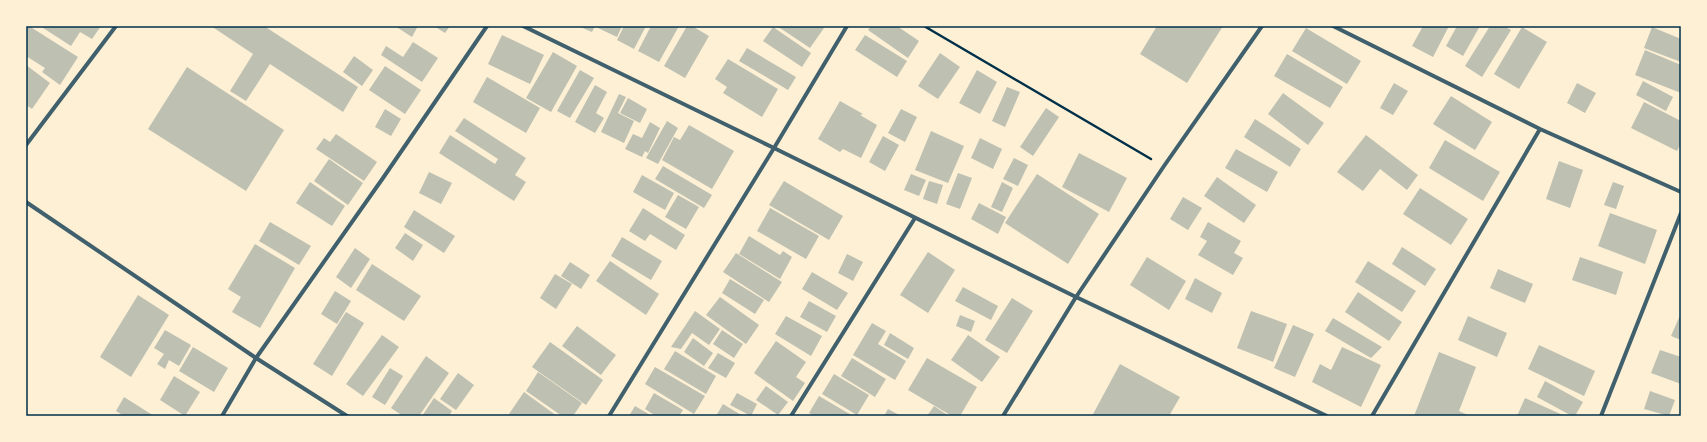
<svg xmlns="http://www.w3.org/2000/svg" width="1707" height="442" font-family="Lora,serif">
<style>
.building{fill:#bec0b2}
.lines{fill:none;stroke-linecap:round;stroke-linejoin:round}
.path{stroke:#003049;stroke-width:2.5}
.minor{stroke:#3f606c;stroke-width:4}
.neatline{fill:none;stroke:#003049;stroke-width:1.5}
</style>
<rect width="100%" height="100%" fill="#fdf0d5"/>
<!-- building -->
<path class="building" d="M 26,26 L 29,26 L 78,57 L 60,85 L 42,72 L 45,68 L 26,56 Z
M 40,26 L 101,26 L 92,39 L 80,32 L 71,46 Z
M 211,26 L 264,26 L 358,87 L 343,112 L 270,64 L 246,101 L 230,91 L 253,54 Z
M 395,26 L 418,26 L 412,37 Z
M 434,26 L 450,26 L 445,33 Z
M 578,26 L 595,26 L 592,32 Z
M 599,26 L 622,26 L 617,37 L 598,28 Z
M 624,26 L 646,26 L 634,49 L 617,40 Z
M 651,26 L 679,26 L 659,62 L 638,51 Z
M 687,26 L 692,26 L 709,36 L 685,78 L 664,66 Z
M 777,26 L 822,26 L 824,28 L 810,48 Z
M 871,26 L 897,26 L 919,41 L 908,58 L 868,30 Z
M 1157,26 L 1223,26 L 1187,83 L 1140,54 Z
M 1423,26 L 1449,26 L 1433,57 L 1412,46 Z
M 1457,26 L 1480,26 L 1463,56 L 1446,46 Z
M 1490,26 L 1504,26 L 1511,30 L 1482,77 L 1465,66 Z
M 773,27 L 811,53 L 802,67 L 763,41 Z
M 1522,27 L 1547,42 L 1519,89 L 1494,74 Z
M 1652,27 L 1681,39 L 1681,62 L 1644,48 Z
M 1306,28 L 1361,61 L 1347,84 L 1292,51 Z
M 502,35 L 544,55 L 530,84 L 488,64 Z
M 865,35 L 907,61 L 897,77 L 855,50 Z
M 413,42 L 438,58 L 422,82 L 381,55 L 386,46 L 403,57 Z
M 747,48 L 796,77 L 788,90 L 739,61 Z
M 1645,50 L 1681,65 L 1681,93 L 1635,75 Z
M 553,52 L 577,66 L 551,112 L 526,98 Z
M 940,53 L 960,67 L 938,99 L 918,86 Z
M 1287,54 L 1343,87 L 1330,108 L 1274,76 Z
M 354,56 L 373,70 L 362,86 L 343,72 Z
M 728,59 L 778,89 L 762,117 L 723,93 L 727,87 L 715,79 Z
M 26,65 L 50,83 L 32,109 L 26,105 Z
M 385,66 L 421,90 L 405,114 L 369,90 Z
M 187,67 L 284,130 L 246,191 L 148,129 Z
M 580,70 L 594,78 L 570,118 L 557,111 Z
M 977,70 L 997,82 L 980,114 L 959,103 Z
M 487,77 L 540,108 L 526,133 L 473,102 Z
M 1643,81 L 1673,97 L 1666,111 L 1636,95 Z
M 1394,83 L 1408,91 L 1393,115 L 1380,108 Z
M 1577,83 L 1596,93 L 1585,113 L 1567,103 Z
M 595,85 L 607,92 L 596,113 L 604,118 L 595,133 L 575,122 Z
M 1007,87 L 1020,92 L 1005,127 L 992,121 Z
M 1283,93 L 1324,123 L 1308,145 L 1268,114 Z
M 619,94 L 626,97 L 618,113 L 634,121 L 624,143 L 601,132 Z
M 1451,96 L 1492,122 L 1475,150 L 1433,124 Z
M 628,98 L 647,109 L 640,123 L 620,113 Z
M 840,101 L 863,114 L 860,115 L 877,125 L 861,158 L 843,149 L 840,152 L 818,139 Z
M 1644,102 L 1681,121 L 1681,143 L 1677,151 L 1631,128 Z
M 1046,108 L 1059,117 L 1033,156 L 1020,147 Z
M 385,109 L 401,119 L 391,136 L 375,127 Z
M 901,109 L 917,117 L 905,142 L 888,133 Z
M 464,118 L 526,158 L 515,175 L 526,182 L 514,201 L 439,153 L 450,135 L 495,164 L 498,159 L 455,131 Z
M 1255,119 L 1301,149 L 1290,167 L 1244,137 Z
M 667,121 L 678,128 L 658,164 L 646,158 Z
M 650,122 L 660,128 L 648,153 L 645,151 L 642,157 L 625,149 L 633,134 L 642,138 Z
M 689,125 L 734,151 L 712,189 L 662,160 L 674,137 L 680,140 Z
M 931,131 L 964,146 L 948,183 L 915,170 Z
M 336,134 L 377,162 L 364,181 L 316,149 L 324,138 L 330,142 Z
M 1366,135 L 1418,175 L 1407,190 L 1380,169 L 1363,191 L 1337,172 Z
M 883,136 L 899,145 L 885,171 L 869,162 Z
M 980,138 L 1002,149 L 993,169 L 971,158 Z
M 1445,140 L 1500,172 L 1483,201 L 1429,168 Z
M 1236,149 L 1278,172 L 1267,192 L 1225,168 Z
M 1079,153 L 1127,178 L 1109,212 L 1062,187 Z
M 1014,158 L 1028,165 L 1018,186 L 1003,179 Z
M 329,159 L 363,183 L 348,205 L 314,181 Z
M 1559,161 L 1583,170 L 1570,208 L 1546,199 Z
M 663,166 L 712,195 L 704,208 L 655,179 Z
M 429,172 L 452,183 L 441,204 L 419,193 Z
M 958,173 L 972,178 L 960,209 L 946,204 Z
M 911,174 L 926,180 L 919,196 L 904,190 Z
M 1037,174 L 1099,214 L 1068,264 L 1005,223 Z
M 642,175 L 674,193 L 665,210 L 633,192 Z
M 1217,177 L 1256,205 L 1244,223 L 1204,196 Z
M 784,181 L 843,216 L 829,240 L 769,205 Z
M 929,181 L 943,185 L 937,204 L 923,199 Z
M 310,182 L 345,206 L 332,226 L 296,203 Z
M 1002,182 L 1013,188 L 1002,212 L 991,207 Z
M 1613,182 L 1624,186 L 1616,209 L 1604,205 Z
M 1420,188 L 1468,219 L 1451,245 L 1403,214 Z
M 678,195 L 699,207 L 686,229 L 665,217 Z
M 1183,197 L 1202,208 L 1188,230 L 1170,219 Z
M 979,203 L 1006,217 L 998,234 L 971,219 Z
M 643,208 L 685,235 L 676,250 L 650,234 L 645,241 L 629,231 Z
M 770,208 L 819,236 L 806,259 L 757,231 Z
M 414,210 L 455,236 L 444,253 L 404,227 Z
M 1610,213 L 1657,230 L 1645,264 L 1598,246 Z
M 270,222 L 311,246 L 299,265 L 259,241 Z
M 1208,222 L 1241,241 L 1234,253 L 1243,258 L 1233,275 L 1198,255 L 1207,241 L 1200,237 Z
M 405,233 L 423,245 L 413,261 L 395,248 Z
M 749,236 L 780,255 L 783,251 L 792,257 L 780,279 L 739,254 Z
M 622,237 L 662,261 L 651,280 L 611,256 Z
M 255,244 L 295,268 L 260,328 L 232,312 L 241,297 L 228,289 Z
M 1402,247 L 1436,269 L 1425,286 L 1392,264 Z
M 355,248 L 370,259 L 351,288 L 336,277 Z
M 928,252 L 955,270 L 928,313 L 900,295 Z
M 736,253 L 782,282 L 769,302 L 723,272 Z
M 847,254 L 863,262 L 853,281 L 838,273 Z
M 1147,257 L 1186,281 L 1169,310 L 1130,285 Z
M 1580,257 L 1623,272 L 1616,295 L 1572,280 Z
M 610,261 L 659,294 L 646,315 L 596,281 Z
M 1368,261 L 1416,291 L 1402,312 L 1355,282 Z
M 570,262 L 590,275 L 581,289 L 561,276 Z
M 372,264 L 421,296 L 404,321 L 356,290 Z
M 1498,269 L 1533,284 L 1525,303 L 1490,288 Z
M 812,272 L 848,293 L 837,310 L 802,289 Z
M 555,274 L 572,284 L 556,309 L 540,298 Z
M 1195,278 L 1222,293 L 1212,313 L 1185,299 Z
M 730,279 L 764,300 L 755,314 L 722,293 Z
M 963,287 L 998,306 L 991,320 L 955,301 Z
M 335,291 L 351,301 L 337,324 L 321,314 Z
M 1358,292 L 1402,322 L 1389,341 L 1345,312 Z
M 138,295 L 169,315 L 131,377 L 100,357 Z
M 720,297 L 759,325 L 746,344 L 706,315 Z
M 1012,298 L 1033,311 L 1007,353 L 985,340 Z
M 809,301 L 836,316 L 827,332 L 800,317 Z
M 695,311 L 720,329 L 709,345 L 692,333 L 681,349 L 671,347 Z
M 1251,311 L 1287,324 L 1273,362 L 1237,348 Z
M 346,312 L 364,323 L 332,376 L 313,364 Z
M 1681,313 L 1681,340 L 1671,336 Z
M 960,315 L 975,321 L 971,332 L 956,326 Z
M 786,316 L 822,336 L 811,356 L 775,334 Z
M 1468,316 L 1507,333 L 1497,357 L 1458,340 Z
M 1333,318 L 1382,347 L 1371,358 L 1325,331 Z
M 872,323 L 886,331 L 878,344 L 906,361 L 895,380 L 853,355 Z
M 1293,325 L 1314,334 L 1295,377 L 1274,368 Z
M 577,326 L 616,355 L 601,375 L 562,346 Z
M 165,330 L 191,345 L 179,366 L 169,360 L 165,369 L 157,364 L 164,354 L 154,348 Z
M 722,330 L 743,344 L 734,358 L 713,344 Z
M 890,333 L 914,348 L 908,359 L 884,345 Z
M 382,335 L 399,347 L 363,396 L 346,384 Z
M 968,335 L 1000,357 L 982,382 L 951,360 Z
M 693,338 L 713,353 L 704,366 L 684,352 Z
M 776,341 L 806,362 L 796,377 L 805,383 L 793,401 L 754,373 Z
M 550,342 L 603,380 L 586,405 L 532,367 Z
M 1539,345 L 1595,371 L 1584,396 L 1528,369 Z
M 193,347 L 228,368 L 214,392 L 179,371 Z
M 1342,347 L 1381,365 L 1361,407 L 1312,382 L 1320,364 L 1331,370 Z
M 1660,350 L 1681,357 L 1681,384 L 1651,373 Z
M 675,351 L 716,376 L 706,394 L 664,369 Z
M 1439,352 L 1476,367 L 1459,411 L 1470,416 L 1414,416 Z
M 718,353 L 735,363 L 726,378 L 708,368 Z
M 426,356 L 449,373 L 419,416 L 403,416 L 391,408 Z
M 852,358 L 886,379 L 875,397 L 841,376 Z
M 927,358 L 977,387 L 960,416 L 952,416 L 908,390 Z
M 1120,364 L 1180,397 L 1169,416 L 1092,416 Z
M 655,367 L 705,396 L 694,414 L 645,384 Z
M 390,368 L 403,376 L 385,405 L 372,397 Z
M 538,372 L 582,403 L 573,416 L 562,416 L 526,391 Z
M 458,373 L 474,385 L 456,410 L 440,399 Z
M 834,374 L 869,395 L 857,415 L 822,394 Z
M 174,376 L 200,392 L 185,416 L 160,400 Z
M 1545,381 L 1583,402 L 1575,416 L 1572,416 L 1537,397 Z
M 766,386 L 788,402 L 778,415 L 756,400 Z
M 1650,391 L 1675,400 L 1669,416 L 1644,409 Z
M 524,392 L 557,416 L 512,416 L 509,414 Z
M 654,393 L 683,410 L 679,416 L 656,416 L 645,409 Z
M 737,393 L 757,404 L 751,416 L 730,405 Z
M 819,396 L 853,416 L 815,416 L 809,413 Z
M 124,397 L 154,416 L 124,416 L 116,411 Z
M 434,398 L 452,411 L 449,416 L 422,416 Z
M 1525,398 L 1565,416 L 1517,416 Z
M 723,404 L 743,416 L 716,416 Z
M 635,406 L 652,416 L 629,416 Z
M 934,406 L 949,416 L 927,416 Z
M 888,409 L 901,416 L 884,416 Z"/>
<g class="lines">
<!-- path -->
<path class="path" d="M 924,26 L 1151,159"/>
<!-- minor -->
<path class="minor" d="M 523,26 L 774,148 L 1076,297 L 1327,416
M 1333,26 L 1540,129 L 1681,192
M 26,145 L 116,26
M 26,202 L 256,358 L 347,416
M 222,416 L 256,358 L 383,178 L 487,26
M 609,416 L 774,148 L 847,26
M 791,416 L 915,218
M 1003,416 L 1076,297 L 1164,166 L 1262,26
M 1372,416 L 1540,129
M 1601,416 L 1681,213"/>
</g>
<!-- border -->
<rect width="1707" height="442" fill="none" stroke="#fdf0d5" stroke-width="54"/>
<rect x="27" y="27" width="1653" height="388" class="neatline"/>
</svg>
